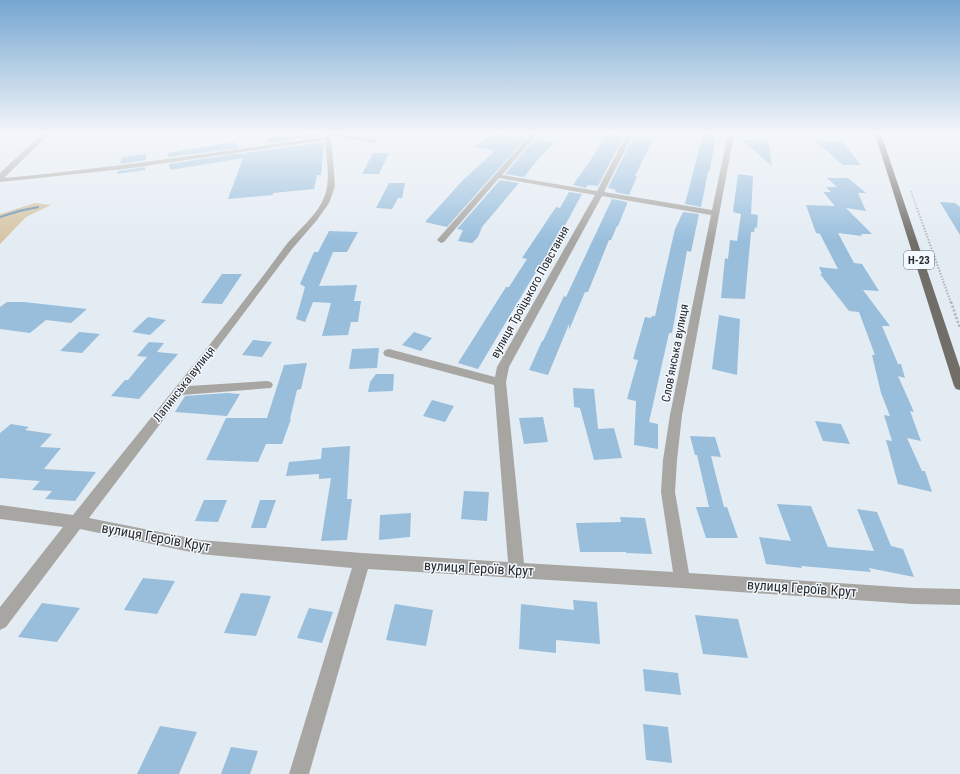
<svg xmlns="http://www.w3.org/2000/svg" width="960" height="774" font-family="'Roboto Condensed',sans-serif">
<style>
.green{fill:#d5c4a3}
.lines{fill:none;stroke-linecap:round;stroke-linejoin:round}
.stream{fill:#6c91ad;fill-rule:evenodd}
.building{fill:#98bedc}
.path-far2{stroke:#abb2b7;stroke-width:1.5;stroke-dasharray:1 1;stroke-linecap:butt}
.path-far1{stroke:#abb2b7;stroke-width:2;stroke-dasharray:1.5 1.5;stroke-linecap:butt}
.path{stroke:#abb2b7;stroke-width:2.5;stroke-dasharray:2 2;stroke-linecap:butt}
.minor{fill:#a8a6a2;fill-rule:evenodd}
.major{fill:#716d67;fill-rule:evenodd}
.labels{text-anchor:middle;stroke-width:3;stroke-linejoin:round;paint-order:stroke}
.shield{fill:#f3f9ff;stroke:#64686c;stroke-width:1}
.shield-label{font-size:11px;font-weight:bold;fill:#272a2d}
.street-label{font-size:12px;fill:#272a2d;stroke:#f3f9ff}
.near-street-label{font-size:14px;fill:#272a2d;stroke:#f3f9ff}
</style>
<rect width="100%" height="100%" fill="#e4ecf3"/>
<!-- green -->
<path class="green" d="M 35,203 L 51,205 L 26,217 L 0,244 L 0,214 Z"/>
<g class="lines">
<!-- stream -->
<path class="stream" d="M 38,206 L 39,206 L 39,208 L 20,212 L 0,218 L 0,216 L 18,210 Z"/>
</g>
<!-- building -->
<path class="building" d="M 319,134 L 319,136 L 269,143 L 267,138 Z
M 492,134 L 526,138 L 447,227 L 425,222 L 463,180 L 495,151 L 475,147 Z
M 607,134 L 624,136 L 598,186 L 588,185 L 586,188 L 573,185 L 588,164 Z
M 703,134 L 716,134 L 710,170 L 708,172 L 701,207 L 685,204 Z
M 633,137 L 653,140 L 635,176 L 637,176 L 629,195 L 615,192 L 616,190 L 608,188 Z
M 535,139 L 555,142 L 540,157 L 524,177 L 505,174 Z
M 742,140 L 768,140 L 772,166 Z
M 814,140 L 843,142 L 861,165 L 843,165 Z
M 235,142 L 239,148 L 168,157 L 168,153 Z
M 324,142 L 321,175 L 317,175 L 314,189 L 273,193 L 273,195 L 228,199 L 243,158 L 170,170 L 169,164 L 242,153 L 244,156 L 245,153 Z
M 373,153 L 389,153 L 379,174 L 362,174 Z
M 146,154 L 146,160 L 120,164 L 122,157 Z
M 145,167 L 145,170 L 117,174 L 118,171 Z
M 738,174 L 753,176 L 751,214 L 758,215 L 757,228 L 755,227 L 754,232 L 751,232 L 745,299 L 721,298 L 725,258 L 728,259 L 730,240 L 737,241 L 741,214 L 733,212 Z
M 827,178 L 848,178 L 866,193 L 858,193 L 866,211 L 846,208 L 872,234 L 861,234 L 862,236 L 838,233 L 854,263 L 862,264 L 879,291 L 863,290 L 890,326 L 882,326 L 898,364 L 901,364 L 905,378 L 898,376 L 914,412 L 910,411 L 921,441 L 907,438 L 922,471 L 925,471 L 932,492 L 898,484 L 886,440 L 892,441 L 884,415 L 890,416 L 881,393 L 872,355 L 875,355 L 859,312 L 849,311 L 820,274 L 822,274 L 819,267 L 838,269 L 820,234 L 816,233 L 806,205 L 835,206 L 823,192 L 831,192 L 826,187 L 837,187 Z
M 500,180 L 519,183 L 482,227 L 478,237 L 472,243 L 458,241 L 463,230 L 457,229 Z
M 389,183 L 405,183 L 402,198 L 398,198 L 392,209 L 376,208 Z
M 569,192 L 582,194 L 562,231 L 531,280 L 478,369 L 458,363 L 506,287 L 509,287 L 527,259 L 522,258 L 556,207 L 560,208 Z
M 612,199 L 627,202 L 627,204 L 618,226 L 617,226 L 611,240 L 609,240 L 588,292 L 585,292 L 569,330 L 569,324 L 548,375 L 529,370 L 542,341 L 543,341 L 564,296 L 566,297 Z
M 940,202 L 955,203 L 960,207 L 960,235 Z
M 683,212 L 699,214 L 691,252 L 687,251 L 672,333 L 669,333 L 649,422 L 658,424 L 658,449 L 634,445 L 636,401 L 627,399 L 638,360 L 633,359 L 645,317 L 651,318 L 652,316 L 655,316 L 675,229 Z
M 329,231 L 358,232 L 347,252 L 333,252 L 319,286 L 357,285 L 354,301 L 361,301 L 358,322 L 351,322 L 348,335 L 322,336 L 331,303 L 313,302 L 305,322 L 296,319 L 305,287 L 300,284 L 314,252 L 318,252 Z
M 222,274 L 242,274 L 222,304 L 201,303 Z
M 7,302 L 24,302 L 87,309 L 71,323 L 46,320 L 30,333 L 0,329 L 0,307 Z
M 719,315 L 740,319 L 737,375 L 712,369 Z
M 148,317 L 166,320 L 150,335 L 132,332 Z
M 79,332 L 100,334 L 82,353 L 60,351 Z
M 414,332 L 432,338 L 421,351 L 402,345 Z
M 253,340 L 272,342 L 262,357 L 242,355 Z
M 149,342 L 164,343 L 157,352 L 178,354 L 139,399 L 111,396 L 125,380 L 128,380 L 147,357 L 137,356 Z
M 379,348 L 377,368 L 349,369 L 352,349 Z
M 307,363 L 301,389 L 297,390 L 290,419 L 291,419 L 282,444 L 266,444 L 258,462 L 206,460 L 226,418 L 267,418 L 284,365 Z
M 376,374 L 394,374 L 393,391 L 368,392 L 370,382 Z
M 573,388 L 594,389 L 598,429 L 614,428 L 622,458 L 594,460 L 580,408 L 574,407 Z
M 227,393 L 240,394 L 227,416 L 175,412 L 185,396 Z
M 432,400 L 454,406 L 445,422 L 423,416 Z
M 543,417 L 548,442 L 524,444 L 519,418 Z
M 815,421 L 841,424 L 850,444 L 823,441 Z
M 11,424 L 29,427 L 25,430 L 52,434 L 40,447 L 61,448 L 44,469 L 96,472 L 75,501 L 45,499 L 52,491 L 32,490 L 40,481 L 0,478 L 0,433 Z
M 690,436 L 715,437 L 721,457 L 711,456 L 724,507 L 727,507 L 738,538 L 706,538 L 696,507 L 709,507 L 697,455 L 695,455 Z
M 350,446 L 347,499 L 352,499 L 347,540 L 321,541 L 331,478 L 319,479 L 319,474 L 286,476 L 289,462 L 321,459 L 322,448 Z
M 464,491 L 489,492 L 487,521 L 461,519 Z
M 204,500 L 227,500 L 218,522 L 195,521 Z
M 260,500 L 276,500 L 266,528 L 251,528 Z
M 777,504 L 811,506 L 828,547 L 874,551 L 857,509 L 877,512 L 891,546 L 903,549 L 914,577 L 869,568 L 871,572 L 801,566 L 802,568 L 766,564 L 759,537 L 791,541 Z
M 411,513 L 410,537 L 379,540 L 380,515 Z
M 620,517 L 645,518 L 652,554 L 626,553 L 626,552 L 580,552 L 576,523 L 621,522 Z
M 143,578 L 175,581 L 157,614 L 124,610 Z
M 241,593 L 271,596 L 256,636 L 224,633 Z
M 573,600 L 597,602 L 600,644 L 556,640 L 556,653 L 519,649 L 521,604 L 574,610 Z
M 42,603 L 80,608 L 57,642 L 18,637 Z
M 395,604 L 433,610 L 426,646 L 386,640 Z
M 309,608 L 333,612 L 322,643 L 297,638 Z
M 695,615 L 738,619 L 748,658 L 703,654 Z
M 643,669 L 678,673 L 681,695 L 645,691 Z
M 643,724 L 668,727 L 672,763 L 646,760 Z
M 160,726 L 197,732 L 179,774 L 137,774 Z
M 231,747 L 258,751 L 250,774 L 221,774 Z"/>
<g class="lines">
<!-- path-far2 -->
<path class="path-far2" d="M 911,191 L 917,209"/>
<!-- path-far1 -->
<path class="path-far1" d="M 917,208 L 951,303"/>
<!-- path -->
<path class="path" d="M 951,302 L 960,328"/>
<!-- minor -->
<path class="minor" d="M 42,134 L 49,134 L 4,178 C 111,168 218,152 325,137 L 325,134 L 340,134 L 375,139 L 378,141 L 375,143 L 331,136 L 335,186 L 329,203 L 317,220 L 292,249 L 189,386 L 267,381 L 271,382 L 273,385 L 271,388 L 182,395 L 89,518 L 200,540 L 362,553 L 508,562 L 494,385 L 385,356 L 383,353 L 385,350 L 389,349 L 495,377 L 497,367 L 595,195 L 499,178 L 444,242 L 441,243 L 437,240 L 531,134 L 537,134 L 502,175 L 597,191 L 627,134 L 633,134 L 604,192 L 712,210 L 728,134 L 734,134 L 682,415 L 677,460 L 675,492 L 689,573 L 913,588 L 960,589 L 960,605 L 913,604 L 682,588 L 368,569 L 309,774 L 289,774 L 352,568 L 200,554 L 80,529 L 6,627 L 0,630 L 0,607 L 63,527 L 0,519 L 0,505 L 73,515 C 143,427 216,340 283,249 C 296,231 318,216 325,195 C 331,178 326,157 325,140 L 124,169 L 0,182 L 0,173 ZM 602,196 L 711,215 L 670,415 L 663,460 L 661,492 L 673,572 L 524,563 L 506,382 L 509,367 Z"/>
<!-- major -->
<path class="major" d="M 875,134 L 881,134 L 960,368 L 960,390 L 956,389 L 954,386 Z"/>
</g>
<!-- sky -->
<linearGradient id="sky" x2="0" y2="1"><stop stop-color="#76a6d0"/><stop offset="0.55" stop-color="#f3f6fa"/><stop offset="1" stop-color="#f3f6fa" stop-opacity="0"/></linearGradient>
<rect width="960" height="242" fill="url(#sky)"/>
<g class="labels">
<!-- shield labels -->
<rect class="shield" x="904" y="251" width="30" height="18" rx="3"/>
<g class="shield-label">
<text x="919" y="264">Н-23</text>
</g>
<!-- street labels -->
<g class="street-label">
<text transform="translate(530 292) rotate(-61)" y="4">вулиця Троїцького Повстання</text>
<text transform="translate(675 353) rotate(-79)" y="4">Словʼянська вулиця</text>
<text transform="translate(184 384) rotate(-52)" y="4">Лапинська вулиця</text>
</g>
<!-- near-street labels -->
<g class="near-street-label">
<text transform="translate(156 537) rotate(10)" y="5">вулиця Героїв Крут</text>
<text transform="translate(479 568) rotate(3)" y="5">вулиця Героїв Крут</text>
<text transform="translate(802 588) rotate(4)" y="5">вулиця Героїв Крут</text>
</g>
</g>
</svg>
